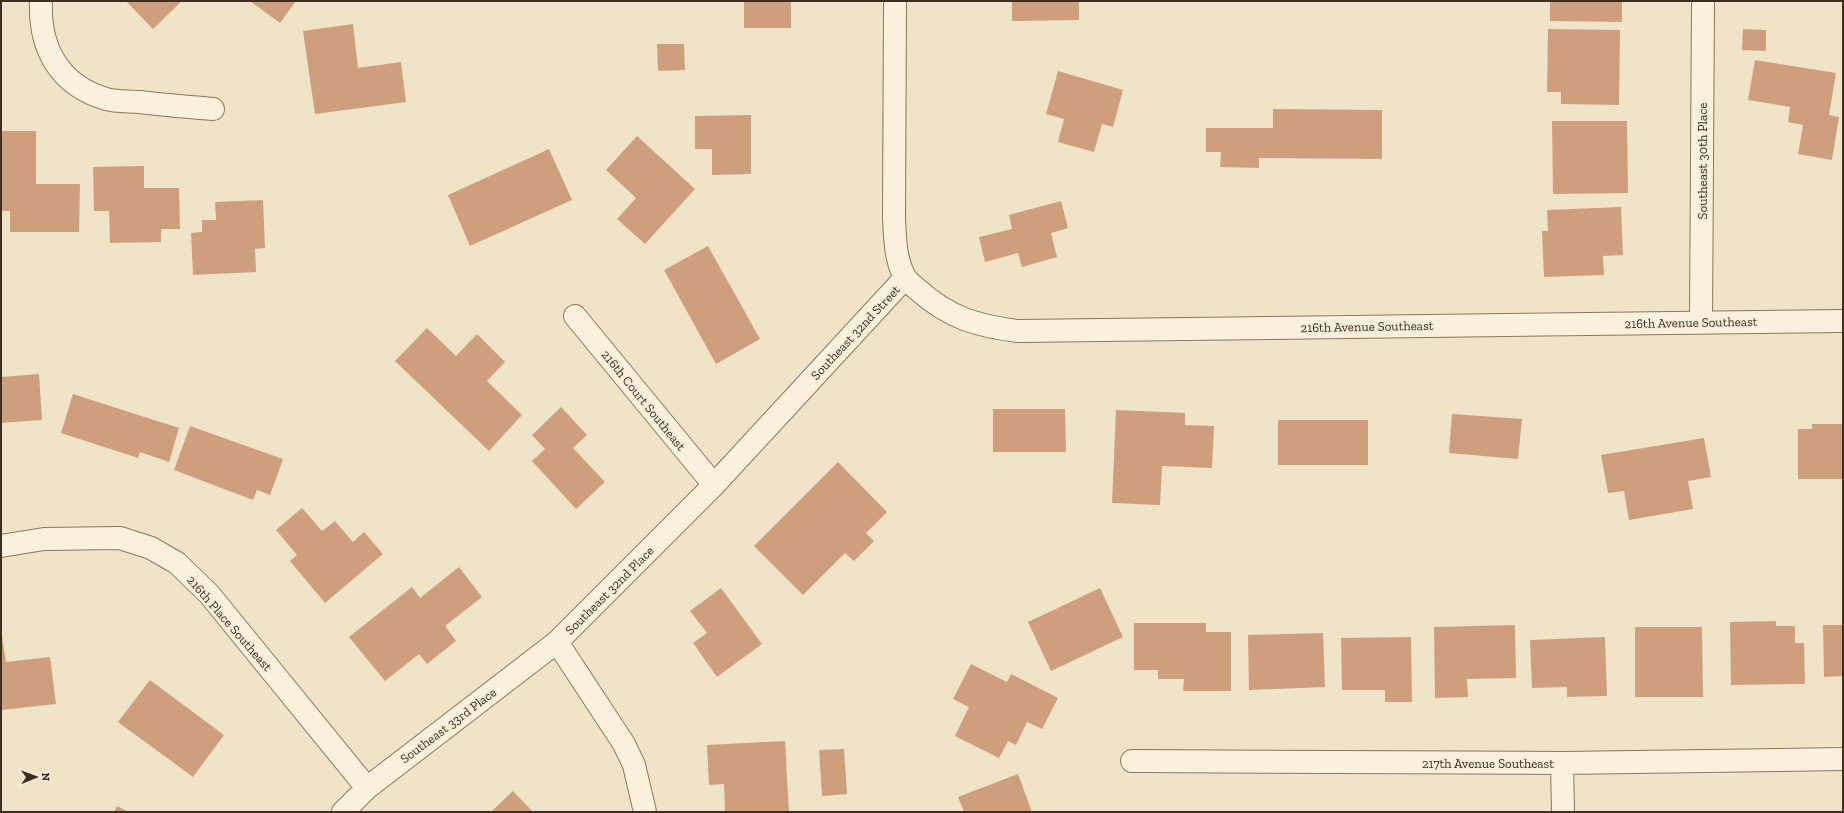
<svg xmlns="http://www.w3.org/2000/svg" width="1844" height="813" font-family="'Zilla Slab',serif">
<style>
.building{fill:#cf9f7d}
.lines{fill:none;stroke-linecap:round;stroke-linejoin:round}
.minor-casing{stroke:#8d765c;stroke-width:24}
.tertiary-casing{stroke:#8d765c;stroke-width:24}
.minor{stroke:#faf1dc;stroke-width:22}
.tertiary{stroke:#faf1dc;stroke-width:22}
.labels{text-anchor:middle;stroke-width:4;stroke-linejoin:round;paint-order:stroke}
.street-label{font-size:13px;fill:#3d2e20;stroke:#f7eed8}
</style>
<rect width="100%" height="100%" fill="#f0e4c8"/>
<!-- building -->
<path class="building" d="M 126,1 L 182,1 L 153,29 Z
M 250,1 L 296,1 L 280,23 Z
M 744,1 L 791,1 L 791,28 L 744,28 Z
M 1012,1 L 1079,1 L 1079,20 L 1012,21 Z
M 1550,1 L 1622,1 L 1622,22 L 1550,21 Z
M 353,24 L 358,68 L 401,62 L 406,102 L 315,114 L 303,31 Z
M 1548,29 L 1620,30 L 1619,105 L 1561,104 L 1561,92 L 1547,92 Z
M 1743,29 L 1766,30 L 1766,51 L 1742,50 Z
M 657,44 L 684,44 L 685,70 L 658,71 Z
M 1755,60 L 1836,73 L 1829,115 L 1839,117 L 1832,160 L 1798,154 L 1803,125 L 1788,122 L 1790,107 L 1748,100 Z
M 1058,71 L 1123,90 L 1113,127 L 1102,124 L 1094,152 L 1058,142 L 1064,119 L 1046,114 Z
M 1273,109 L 1382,110 L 1382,159 L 1259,158 L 1259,168 L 1220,167 L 1221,152 L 1206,152 L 1206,128 L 1273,128 Z
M 751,115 L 751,174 L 712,175 L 712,149 L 695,149 L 695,116 Z
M 1552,121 L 1627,121 L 1628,193 L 1553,194 Z
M 2,131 L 36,131 L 36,184 L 80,184 L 79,232 L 10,232 L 10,211 L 2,211 Z
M 637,136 L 695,189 L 645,244 L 617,219 L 636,198 L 606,170 Z
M 549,149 L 572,200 L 470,246 L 448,195 Z
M 144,166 L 144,188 L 179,188 L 180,229 L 161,229 L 161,242 L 110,243 L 109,211 L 94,211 L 93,167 Z
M 263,200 L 265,248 L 255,249 L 256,272 L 193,275 L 191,233 L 202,232 L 202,220 L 216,220 L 215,202 Z
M 1061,201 L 1068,228 L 1051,233 L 1057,257 L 1022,267 L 1018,253 L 985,262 L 979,237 L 1012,229 L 1009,215 Z
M 1621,207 L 1623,255 L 1603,256 L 1604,275 L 1544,277 L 1542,231 L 1548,231 L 1547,210 Z
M 708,246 L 760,339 L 716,364 L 664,270 Z
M 427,328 L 456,356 L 477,334 L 505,362 L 487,381 L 522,415 L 489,451 L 395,361 Z
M 39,374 L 42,420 L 1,423 L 1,377 Z
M 73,394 L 179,428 L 169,462 L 140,452 L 138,458 L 61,433 Z
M 561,407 L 587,435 L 573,448 L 605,482 L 576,509 L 532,461 L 545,449 L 532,435 Z
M 993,409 L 1065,409 L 1066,452 L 993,452 Z
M 1116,410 L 1185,413 L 1185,425 L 1214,426 L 1212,468 L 1162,466 L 1160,505 L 1112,503 Z
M 1452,414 L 1522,419 L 1518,459 L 1449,453 Z
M 1278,420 L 1368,420 L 1368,465 L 1278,465 Z
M 1812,424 L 1843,424 L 1843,479 L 1798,479 L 1798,429 L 1812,429 Z
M 190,426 L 283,459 L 270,495 L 257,490 L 253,500 L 174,470 Z
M 1704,438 L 1711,477 L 1688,481 L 1693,509 L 1629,520 L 1624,491 L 1608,493 L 1601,455 Z
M 838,462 L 887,512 L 866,533 L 874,541 L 854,561 L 845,553 L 803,595 L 754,546 Z
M 302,508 L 322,531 L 335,521 L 353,542 L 364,532 L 383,554 L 325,603 L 290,561 L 297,555 L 276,530 Z
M 459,567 L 482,597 L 445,626 L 456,641 L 427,664 L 419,654 L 385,681 L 349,637 L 412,587 L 420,598 Z
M 721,588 L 762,644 L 717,677 L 693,643 L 707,633 L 690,611 Z
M 1100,588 L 1123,637 L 1051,671 L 1028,622 Z
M 1776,621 L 1776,626 L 1795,626 L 1795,643 L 1804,643 L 1805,684 L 1731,685 L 1730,622 Z
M 1134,623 L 1206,623 L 1206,632 L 1231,632 L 1231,691 L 1183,691 L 1184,679 L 1158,679 L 1158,670 L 1134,670 Z
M 1515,625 L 1516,678 L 1467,679 L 1468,697 L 1435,698 L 1434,627 Z
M 1823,625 L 1843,625 L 1843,676 L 1824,677 Z
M 1635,627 L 1702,627 L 1703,697 L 1635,697 Z
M 1,629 L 6,662 L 50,657 L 56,704 L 1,710 Z
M 1323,633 L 1325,687 L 1249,690 L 1248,635 Z
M 1411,637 L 1412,702 L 1385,702 L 1385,690 L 1342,690 L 1341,638 Z
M 1605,637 L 1607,696 L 1567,697 L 1567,687 L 1532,688 L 1530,640 Z
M 971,664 L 1007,682 L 1011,674 L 1058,698 L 1042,729 L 1027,722 L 1016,745 L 1008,741 L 999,758 L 955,736 L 969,707 L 953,699 Z
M 150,680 L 224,735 L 193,777 L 118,722 Z
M 785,741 L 789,812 L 725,812 L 724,784 L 709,785 L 707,745 Z
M 844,749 L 847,794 L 822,796 L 819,750 Z
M 1018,774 L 1032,812 L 964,812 L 958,797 Z
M 513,791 L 533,812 L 491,812 Z
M 117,806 L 129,812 L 114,812 Z"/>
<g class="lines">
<defs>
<path id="minor" d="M 41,1 C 39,48 59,85 106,99 C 116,102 129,101 140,102 C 164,105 189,107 213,109
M 575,316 L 714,485
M 1701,321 L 1703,1
M 1,546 L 44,539 L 120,538 L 151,548 L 177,563 L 209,594 L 367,788
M 557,642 L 624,744 L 634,765 L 645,812
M 1132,761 L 1562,763 L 1843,759
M 1562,763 L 1563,812
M 343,812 L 367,788 L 557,642 L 714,485 L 905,278"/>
<path id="tertiary" d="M 895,1 L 894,218 C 895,237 895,260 905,277 C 908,282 914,286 918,290 C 950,318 977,326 1018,331 L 1843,321"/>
</defs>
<!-- minor casing -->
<use href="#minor" class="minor-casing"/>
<!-- tertiary casing -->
<use href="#tertiary" class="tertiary-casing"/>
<!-- minor -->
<use href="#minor" class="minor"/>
<!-- tertiary -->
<use href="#tertiary" class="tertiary"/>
</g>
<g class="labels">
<!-- street labels -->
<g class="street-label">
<text transform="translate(1702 161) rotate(-90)" y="5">Southeast 30th Place</text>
<text transform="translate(1691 322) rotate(-1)" y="5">216th Avenue Southeast</text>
<text transform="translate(1367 326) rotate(-1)" y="5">216th Avenue Southeast</text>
<text transform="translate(855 332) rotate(-47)" y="5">Southeast 32nd Street</text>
<text transform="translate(644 400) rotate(51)" y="5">216th Court Southeast</text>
<text transform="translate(609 590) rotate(-45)" y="5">Southeast 32nd Place</text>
<text transform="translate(230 623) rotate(49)" y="5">216th Place Southeast</text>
<text transform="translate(448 725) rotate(-37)" y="5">Southeast 33rd Place</text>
<text x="1488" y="768">217th Avenue Southeast</text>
</g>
</g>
<!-- border -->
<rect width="1844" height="813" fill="none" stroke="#3d2e20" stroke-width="4"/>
<!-- north arrow -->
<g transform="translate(36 777) rotate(89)" stroke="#f7eed8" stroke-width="3" paint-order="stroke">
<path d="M0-3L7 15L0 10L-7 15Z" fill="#3d2e20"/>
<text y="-6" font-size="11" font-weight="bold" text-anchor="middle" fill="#3d2e20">N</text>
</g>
</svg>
